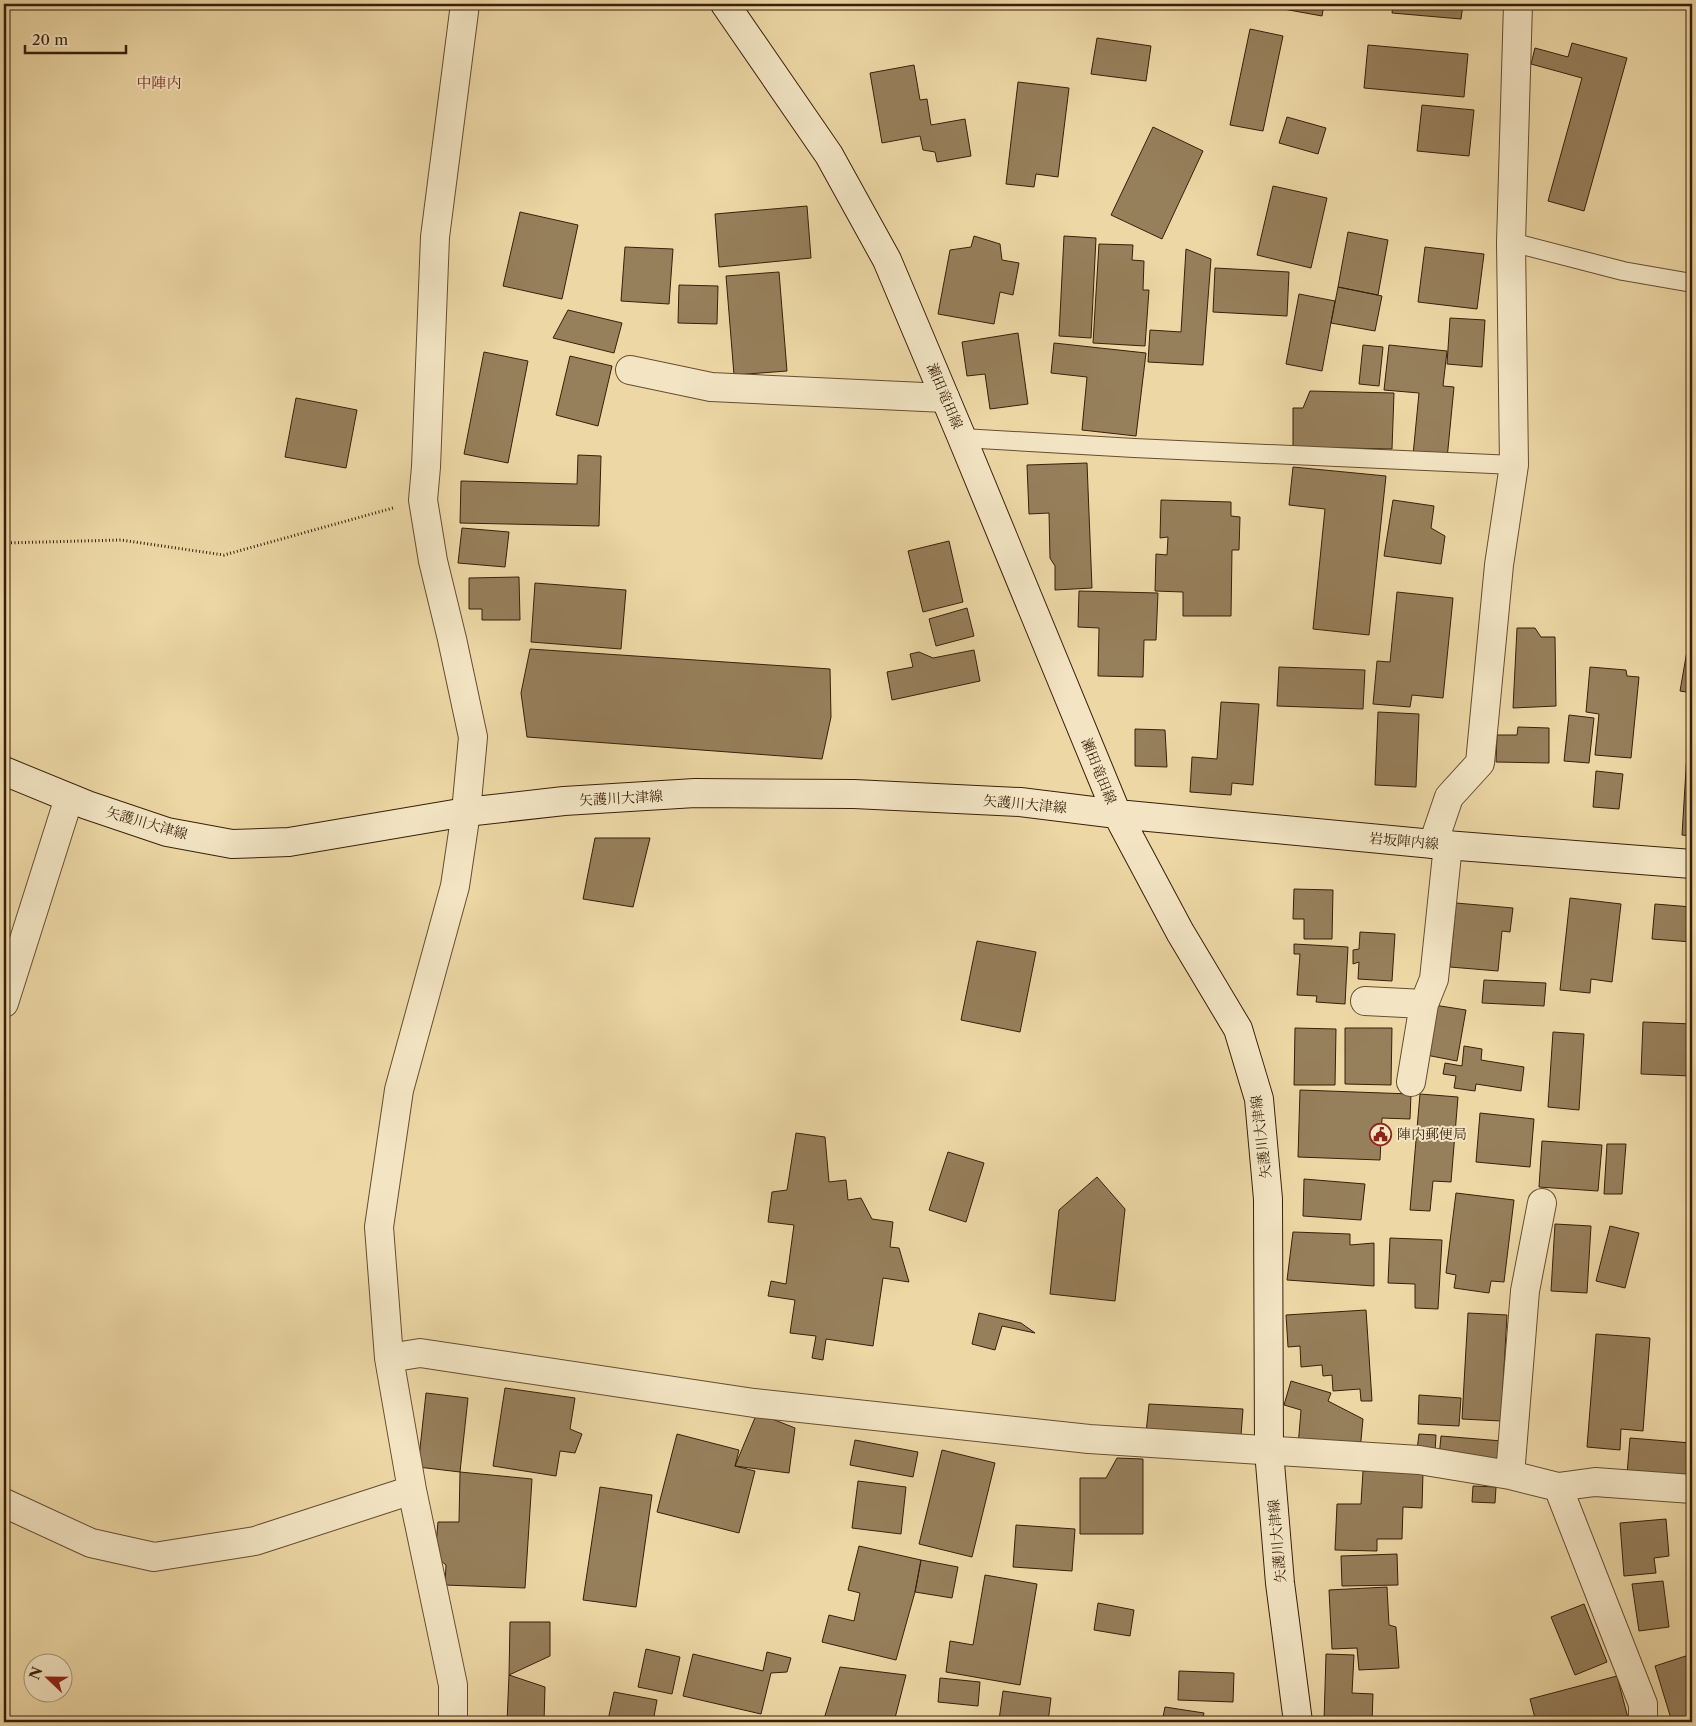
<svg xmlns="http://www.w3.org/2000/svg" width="1696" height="1726" font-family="'Libre Caslon Text','Noto Serif JP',serif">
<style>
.building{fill:#967f5b;stroke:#391f0a}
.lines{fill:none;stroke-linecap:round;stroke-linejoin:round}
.service-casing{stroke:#664d31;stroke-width:20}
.minor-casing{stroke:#664d31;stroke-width:30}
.secondary-casing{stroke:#391f0a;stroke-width:30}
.path{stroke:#391f0a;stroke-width:3;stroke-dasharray:1 2.5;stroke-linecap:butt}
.service{stroke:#f3e5c4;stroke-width:18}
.minor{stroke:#f3e5c4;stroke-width:28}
.secondary{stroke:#f3e5c4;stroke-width:28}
.labels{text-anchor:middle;stroke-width:4;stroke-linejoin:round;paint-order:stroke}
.street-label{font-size:14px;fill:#391f0a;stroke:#f3e5c4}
.poi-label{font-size:14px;fill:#391f0a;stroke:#f3e5c4;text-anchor:start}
.neighbourhood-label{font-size:15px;fill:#7a1f14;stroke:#f3e5c4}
</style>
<rect width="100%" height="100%" fill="#ecd7a5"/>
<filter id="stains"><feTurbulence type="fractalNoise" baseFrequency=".004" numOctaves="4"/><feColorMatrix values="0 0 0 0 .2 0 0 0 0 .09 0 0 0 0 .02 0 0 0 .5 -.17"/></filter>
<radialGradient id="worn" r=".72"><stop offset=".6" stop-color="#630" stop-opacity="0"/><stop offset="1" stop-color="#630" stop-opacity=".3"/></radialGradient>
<!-- building -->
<path class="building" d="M 1256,4 L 1324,4 L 1322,16 Z
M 1393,4 L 1463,4 L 1461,19 L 1392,13 Z
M 1250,29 L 1283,36 L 1263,131 L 1230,125 Z
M 1097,38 L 1151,46 L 1146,81 L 1091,74 Z
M 1572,43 L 1627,58 L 1584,211 L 1548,201 L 1582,78 L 1531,64 L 1535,48 L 1568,57 Z
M 1368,45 L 1468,54 L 1464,97 L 1364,88 Z
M 914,65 L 920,100 L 927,99 L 931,125 L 965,119 L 971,156 L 937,162 L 935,152 L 923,150 L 920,136 L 882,143 L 870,73 Z
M 1018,82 L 1069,88 L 1058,177 L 1036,174 L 1034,187 L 1006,184 Z
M 1422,105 L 1474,110 L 1469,156 L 1417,151 Z
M 1287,117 L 1326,128 L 1318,154 L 1279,143 Z
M 1153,127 L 1203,151 L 1162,239 L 1111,215 Z
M 1273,186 L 1327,198 L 1311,268 L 1257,255 Z
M 807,206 L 811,258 L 719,267 L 715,214 Z
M 520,212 L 578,225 L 562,299 L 503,286 Z
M 1348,232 L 1388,240 L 1378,295 L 1338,287 Z
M 974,236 L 1000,244 L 1002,260 L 1019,263 L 1013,295 L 1000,292 L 994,324 L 938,314 L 950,250 L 971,247 Z
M 1064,236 L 1096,238 L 1091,338 L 1059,336 Z
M 1099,244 L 1133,245 L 1132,260 L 1144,261 L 1143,290 L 1149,290 L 1145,346 L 1093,343 Z
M 625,247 L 673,249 L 669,304 L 621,301 Z
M 1425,247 L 1484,254 L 1477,309 L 1418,302 Z
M 1186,249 L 1211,259 L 1203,365 L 1148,362 L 1150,330 L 1181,332 Z
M 1215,268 L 1289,272 L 1287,316 L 1213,312 Z
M 779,272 L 787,371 L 734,375 L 726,276 Z
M 679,285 L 718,286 L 717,324 L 678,323 Z
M 1338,287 L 1382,296 L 1375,331 L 1331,323 Z
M 1299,294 L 1335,301 L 1322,371 L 1286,364 Z
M 568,310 L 622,323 L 614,353 L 553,338 Z
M 1450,318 L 1485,320 L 1482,367 L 1447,364 Z
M 1018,333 L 1028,404 L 990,409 L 985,374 L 967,376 L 962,342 Z
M 1054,343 L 1146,353 L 1136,436 L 1082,430 L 1087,377 L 1051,373 Z
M 1363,345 L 1383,347 L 1379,386 L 1359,384 Z
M 1389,345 L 1447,351 L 1443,386 L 1454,387 L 1447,459 L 1413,455 L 1419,393 L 1384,390 Z
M 484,352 L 528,361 L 508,463 L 464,454 Z
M 570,356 L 612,366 L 598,426 L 556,415 Z
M 1310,391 L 1394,393 L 1392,449 L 1293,447 L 1293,408 L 1303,408 Z
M 296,398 L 357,410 L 346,468 L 285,457 Z
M 578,455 L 601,456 L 599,526 L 460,523 L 461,481 L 577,484 Z
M 1087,463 L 1092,588 L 1055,590 L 1055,566 L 1050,558 L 1049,513 L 1029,514 L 1027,465 Z
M 1293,467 L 1386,476 L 1369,635 L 1313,629 L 1325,509 L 1289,505 Z
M 1161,500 L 1231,502 L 1231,516 L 1240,517 L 1239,550 L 1232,550 L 1231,616 L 1183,616 L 1183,592 L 1155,591 L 1156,554 L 1167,555 L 1168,537 L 1160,538 Z
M 1393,500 L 1434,506 L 1431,528 L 1445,536 L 1441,564 L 1384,556 Z
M 462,528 L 509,532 L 505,567 L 458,563 Z
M 949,541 L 963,602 L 923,612 L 908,551 Z
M 519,577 L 520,620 L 482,620 L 482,609 L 469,609 L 469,578 Z
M 535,583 L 626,590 L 621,649 L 531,642 Z
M 1079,591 L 1158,593 L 1156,640 L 1144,640 L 1143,677 L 1098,676 L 1099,628 L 1078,627 Z
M 1397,592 L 1453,598 L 1443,698 L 1412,695 L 1410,707 L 1373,704 L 1377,661 L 1390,662 Z
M 967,608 L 974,636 L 936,646 L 929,619 Z
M 1517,628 L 1535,628 L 1541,637 L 1555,637 L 1556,706 L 1513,708 Z
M 1690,634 L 1692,635 L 1692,693 L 1680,691 Z
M 530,649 L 830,669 L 831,717 L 822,759 L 527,737 L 521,693 Z
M 974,650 L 980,681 L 892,700 L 887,672 L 913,667 L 910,654 L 919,652 L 933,658 Z
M 1279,667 L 1365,670 L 1363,709 L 1277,706 Z
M 1590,667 L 1626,670 L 1627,676 L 1639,677 L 1631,758 L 1595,755 L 1599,714 L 1586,712 Z
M 1221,702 L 1259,704 L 1253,785 L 1232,783 L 1231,795 L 1190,792 L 1192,757 L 1217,759 Z
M 1378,712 L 1419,714 L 1416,787 L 1375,785 Z
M 1569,715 L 1594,718 L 1589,763 L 1564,761 Z
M 1518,727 L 1549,728 L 1549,763 L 1496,762 L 1497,735 L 1517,735 Z
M 1135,729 L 1165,730 L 1167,767 L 1135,766 Z
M 1688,737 L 1692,737 L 1692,836 L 1682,835 Z
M 1596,771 L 1623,774 L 1619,809 L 1593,807 Z
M 595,838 L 650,838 L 633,907 L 583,899 Z
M 1294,889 L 1333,890 L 1332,939 L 1304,939 L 1304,919 L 1293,919 Z
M 1570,898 L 1621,904 L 1612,982 L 1591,979 L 1590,993 L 1560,990 Z
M 1456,903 L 1513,908 L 1510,932 L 1502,931 L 1498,971 L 1450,967 Z
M 1655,904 L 1692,907 L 1692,942 L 1652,939 Z
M 1360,932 L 1395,934 L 1392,981 L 1358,979 L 1359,962 L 1353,964 L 1353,950 L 1359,949 Z
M 977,941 L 1036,952 L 1020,1032 L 961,1020 Z
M 1294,944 L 1348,947 L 1345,1004 L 1316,1002 L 1317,996 L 1297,995 L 1300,954 L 1294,954 Z
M 1484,980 L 1546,983 L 1544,1006 L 1482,1003 Z
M 1434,1005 L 1466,1010 L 1457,1061 L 1426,1055 Z
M 1643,1022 L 1692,1024 L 1691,1076 L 1641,1074 Z
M 1295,1028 L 1336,1029 L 1335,1085 L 1294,1085 Z
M 1345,1028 L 1392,1028 L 1391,1085 L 1345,1084 Z
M 1553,1032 L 1584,1034 L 1579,1110 L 1548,1107 Z
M 1464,1046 L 1482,1049 L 1481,1060 L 1524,1067 L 1521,1091 L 1476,1084 L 1475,1091 L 1454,1088 L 1456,1076 L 1443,1074 L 1445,1063 L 1462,1066 Z
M 1300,1090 L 1411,1094 L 1410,1119 L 1382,1118 L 1380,1160 L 1298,1157 Z
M 1420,1094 L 1458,1097 L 1451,1182 L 1433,1181 L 1430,1211 L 1410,1210 Z
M 1480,1113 L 1534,1119 L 1530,1167 L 1476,1162 Z
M 796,1133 L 825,1137 L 829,1182 L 846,1180 L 848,1200 L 861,1198 L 872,1219 L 893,1222 L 890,1247 L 899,1248 L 909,1282 L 883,1278 L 873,1346 L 826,1339 L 823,1360 L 812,1358 L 816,1336 L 790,1333 L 795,1300 L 768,1296 L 771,1281 L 786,1284 L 794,1225 L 768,1222 L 772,1192 L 787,1190 Z
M 1542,1141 L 1602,1145 L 1598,1191 L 1539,1187 Z
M 1607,1144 L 1626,1144 L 1622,1194 L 1604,1194 Z
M 948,1152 L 984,1163 L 966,1222 L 929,1210 Z
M 1097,1177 L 1125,1209 L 1115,1301 L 1050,1294 L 1059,1210 Z
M 1304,1179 L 1365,1184 L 1361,1220 L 1303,1216 Z
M 1456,1193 L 1514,1200 L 1504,1282 L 1491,1281 L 1489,1293 L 1454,1288 L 1456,1275 L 1446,1273 Z
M 1555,1224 L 1591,1226 L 1587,1293 L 1551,1291 Z
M 1610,1226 L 1639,1233 L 1625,1288 L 1596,1281 Z
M 1293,1232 L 1350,1234 L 1350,1245 L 1374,1243 L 1374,1286 L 1287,1280 Z
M 1390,1238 L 1442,1240 L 1438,1309 L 1415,1308 L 1415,1284 L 1388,1283 Z
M 1366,1310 L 1372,1401 L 1361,1401 L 1360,1389 L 1333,1391 L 1332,1375 L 1323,1376 L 1322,1365 L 1301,1367 L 1300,1346 L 1288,1347 L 1286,1315 Z
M 979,1313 L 1021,1323 L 1035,1333 L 1002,1326 L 995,1350 L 972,1344 Z
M 1468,1313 L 1507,1315 L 1501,1421 L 1462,1419 Z
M 1596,1334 L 1650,1338 L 1643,1431 L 1621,1429 L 1620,1450 L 1587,1447 Z
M 1291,1381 L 1331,1393 L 1328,1401 L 1363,1419 L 1360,1451 L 1298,1446 L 1301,1410 L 1284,1405 Z
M 505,1388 L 575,1398 L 570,1429 L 582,1434 L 575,1453 L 560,1451 L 556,1476 L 493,1466 Z
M 426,1393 L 468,1398 L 460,1472 L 418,1467 Z
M 1419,1395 L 1461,1398 L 1459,1426 L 1418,1424 Z
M 1149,1404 L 1243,1409 L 1240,1449 L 1146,1433 Z
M 757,1413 L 795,1428 L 789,1473 L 735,1466 Z
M 677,1434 L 739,1450 L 735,1466 L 755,1471 L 739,1533 L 657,1512 Z
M 1419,1434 L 1436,1435 L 1435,1452 L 1417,1450 Z
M 1441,1436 L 1502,1441 L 1500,1463 L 1439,1457 Z
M 1630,1438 L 1691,1443 L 1688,1479 L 1627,1474 Z
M 855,1440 L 918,1452 L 913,1477 L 850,1465 Z
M 942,1450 L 995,1463 L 972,1557 L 919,1544 Z
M 1117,1458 L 1143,1459 L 1143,1534 L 1080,1534 L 1080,1478 L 1106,1478 Z
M 1363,1471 L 1423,1472 L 1422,1508 L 1403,1507 L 1402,1539 L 1377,1539 L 1377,1551 L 1335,1550 L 1337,1504 L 1361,1504 Z
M 460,1472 L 532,1479 L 525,1588 L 445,1585 L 446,1565 L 435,1556 L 438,1522 L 459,1522 Z
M 858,1481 L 906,1487 L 901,1534 L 852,1528 Z
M 1473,1486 L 1496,1487 L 1495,1503 L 1472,1502 Z
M 600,1487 L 652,1495 L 636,1607 L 583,1600 Z
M 1666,1519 L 1669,1556 L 1654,1558 L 1656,1573 L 1624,1576 L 1620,1523 Z
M 1016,1525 L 1075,1529 L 1072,1571 L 1013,1567 Z
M 859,1546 L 921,1560 L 915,1592 L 896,1660 L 822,1642 L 829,1615 L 854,1621 L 860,1593 L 848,1590 Z
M 1397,1554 L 1398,1585 L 1342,1586 L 1341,1556 Z
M 921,1560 L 958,1567 L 952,1598 L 915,1592 Z
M 985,1575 L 1037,1584 L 1020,1685 L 946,1672 L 950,1641 L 973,1645 Z
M 1663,1581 L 1669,1627 L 1639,1631 L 1632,1584 Z
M 1387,1587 L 1389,1625 L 1396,1627 L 1399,1668 L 1359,1670 L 1357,1648 L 1332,1649 L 1329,1590 Z
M 1098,1603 L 1134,1610 L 1130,1636 L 1094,1630 Z
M 1584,1604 L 1607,1662 L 1575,1675 L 1551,1617 Z
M 510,1622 L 550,1622 L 550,1656 L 509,1675 Z
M 646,1649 L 680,1657 L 672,1694 L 638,1687 Z
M 767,1652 L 791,1658 L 787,1672 L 771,1673 L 761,1714 L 683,1696 L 693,1654 L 763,1671 Z
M 1326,1654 L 1354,1655 L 1352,1693 L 1373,1694 L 1372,1722 L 1324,1722 Z
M 1692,1654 L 1692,1722 L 1672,1722 L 1655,1666 Z
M 840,1667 L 906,1675 L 894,1722 L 823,1722 Z
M 1179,1671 L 1234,1673 L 1233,1702 L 1178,1700 Z
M 509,1675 L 545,1687 L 544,1722 L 507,1722 Z
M 1617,1676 L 1629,1722 L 1536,1722 L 1530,1699 Z
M 940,1678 L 980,1682 L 978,1706 L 938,1702 Z
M 1003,1691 L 1051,1698 L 1048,1722 L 977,1722 L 978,1717 L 999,1720 Z
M 614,1692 L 657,1700 L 653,1722 L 624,1722 L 608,1720 Z
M 1165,1707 L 1204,1713 L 1202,1722 L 1162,1722 Z"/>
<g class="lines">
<defs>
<path id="service" d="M 1511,242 L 1623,271 L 1692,283
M 962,438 L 1134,448 L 1514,465"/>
<path id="minor" d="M 630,370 L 711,387 L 945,398
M 1433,844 L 1449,797 L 1480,763 L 1499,565 L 1514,465 L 1511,242 L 1518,4
M 1365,1001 L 1424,1004 L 1434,979 L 1448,845
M 4,1003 L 69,798
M 1411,1082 L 1424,1004
M 389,1358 L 420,1353 L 754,1403 L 1089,1439 L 1419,1460 L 1510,1475 L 1558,1487 L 1595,1482 L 1692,1489
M 1510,1475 L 1525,1291 L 1542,1203
M 1558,1487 L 1643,1704 L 1643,1722
M 4,1503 L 91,1543 L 154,1557 L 255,1541 L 412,1490
M 453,1722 L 453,1685 L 412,1490 L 389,1358 L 379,1227 L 399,1090 L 455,886 L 466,812 L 473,737 L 452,639 L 433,561 L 423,500 L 426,467 L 435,237 L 465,4"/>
<path id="secondary" d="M 725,4 L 829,155 L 887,260 L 962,438 L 1117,814 L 1180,932 L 1238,1029 L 1259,1099 L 1268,1199 L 1269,1451 L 1280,1583 L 1298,1722
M 4,771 L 87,805 L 167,832 L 232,844 L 289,842 L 466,812 L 564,801 L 695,793 L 854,794 L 1020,802 L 1117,814 L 1433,844 L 1692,864"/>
</defs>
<!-- service casing -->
<use href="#service" class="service-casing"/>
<!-- minor casing -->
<use href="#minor" class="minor-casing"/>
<!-- secondary casing -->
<use href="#secondary" class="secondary-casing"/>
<!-- path -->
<path class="path" d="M 4,543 L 121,540 L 224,555 L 393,508"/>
<!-- service -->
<use href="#service" class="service"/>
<!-- minor -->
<use href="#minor" class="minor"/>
<!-- secondary -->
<use href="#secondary" class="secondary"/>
</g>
<!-- icons -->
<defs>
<symbol id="civic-ring" viewBox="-11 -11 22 22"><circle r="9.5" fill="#f3e5c4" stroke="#8f2418" stroke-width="1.5"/><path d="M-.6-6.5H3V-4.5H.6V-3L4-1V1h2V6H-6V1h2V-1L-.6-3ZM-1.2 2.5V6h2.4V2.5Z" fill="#8f2418"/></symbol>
</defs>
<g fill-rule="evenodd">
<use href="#civic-ring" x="1368" y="1122" width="25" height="25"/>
</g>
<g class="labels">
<!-- street labels -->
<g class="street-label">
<text transform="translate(945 396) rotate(67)" y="5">瀬田竜田線</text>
<text transform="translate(1099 771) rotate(68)" y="5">瀬田竜田線</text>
<text transform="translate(621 798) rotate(-3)" y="5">矢護川大津線</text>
<text transform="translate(1025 804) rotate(5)" y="5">矢護川大津線</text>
<text transform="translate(147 823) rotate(16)" y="5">矢護川大津線</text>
<text transform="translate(1404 841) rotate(5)" y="5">岩坂陣内線</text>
<text transform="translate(1261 1137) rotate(-97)" y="5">矢護川大津線</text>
<text transform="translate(1277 1541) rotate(-95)" y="5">矢護川大津線</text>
</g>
<!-- poi labels -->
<g class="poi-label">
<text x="1397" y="1139">陣内郵便局</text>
</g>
<!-- neighbourhood labels -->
<g class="neighbourhood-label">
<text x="159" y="88">中陣内</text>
</g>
</g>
<!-- margin -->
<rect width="1696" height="1726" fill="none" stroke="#ecd7a5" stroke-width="20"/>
<rect x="5" y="5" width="1686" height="1716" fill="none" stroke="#391f0a" stroke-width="2.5"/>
<rect x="10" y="10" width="1676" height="1706" fill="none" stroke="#391f0a"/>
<!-- north arrow -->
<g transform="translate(48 1678) rotate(292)"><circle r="24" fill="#f3e5c4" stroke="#a9967a"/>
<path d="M0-4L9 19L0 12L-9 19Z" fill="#8f2418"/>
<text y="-8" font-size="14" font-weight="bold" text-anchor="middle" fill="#391f0a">N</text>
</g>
<!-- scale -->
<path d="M25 45v8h101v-8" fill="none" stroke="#391f0a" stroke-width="2.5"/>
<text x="32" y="45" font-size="15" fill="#391f0a" stroke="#f3e5c4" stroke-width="4" paint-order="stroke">20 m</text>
<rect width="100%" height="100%" filter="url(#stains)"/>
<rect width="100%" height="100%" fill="url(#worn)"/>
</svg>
